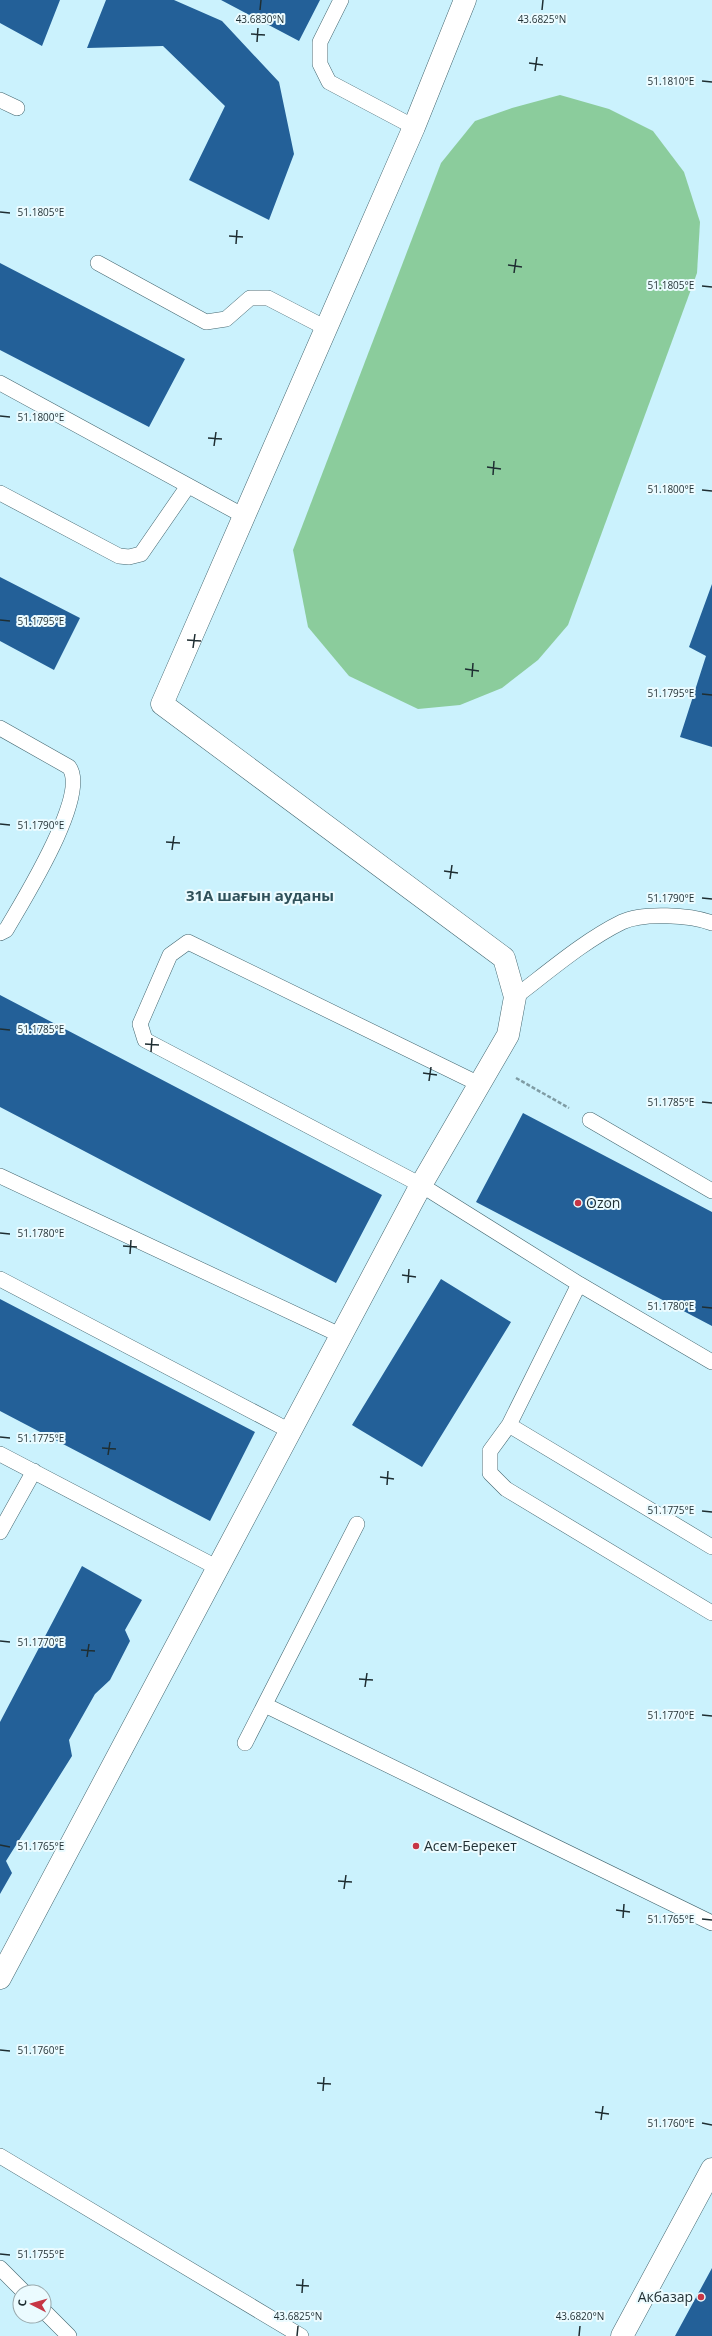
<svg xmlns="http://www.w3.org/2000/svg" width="712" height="2336" font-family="'Open Sans',sans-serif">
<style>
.green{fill:#8bcc9c}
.building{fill:#236098}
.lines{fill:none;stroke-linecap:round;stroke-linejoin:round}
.lane-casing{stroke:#446770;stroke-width:16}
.street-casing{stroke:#446770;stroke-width:23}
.path{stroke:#7f9ca4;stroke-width:2.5;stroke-dasharray:4 2;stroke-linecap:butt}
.lane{stroke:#fff;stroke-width:15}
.street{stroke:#fff;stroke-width:22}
.ticks{fill:none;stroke:#1f2e32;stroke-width:1.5}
.poi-dot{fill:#c63645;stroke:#ebfbff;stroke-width:1.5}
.labels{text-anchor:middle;stroke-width:4;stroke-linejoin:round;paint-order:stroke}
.poi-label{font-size:14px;fill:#1f2e32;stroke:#ebfbff;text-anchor:start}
.neighbourhood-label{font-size:15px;font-weight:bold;fill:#2e5059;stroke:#ebfbff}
.ticks-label{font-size:10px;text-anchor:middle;fill:#1f2e32;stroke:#ebfbff;stroke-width:4;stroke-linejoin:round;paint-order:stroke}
</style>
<rect width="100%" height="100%" fill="#cbf2fd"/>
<!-- green -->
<path class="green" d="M 560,95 L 609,109 L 653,131 L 684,172 L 700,222 L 697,273 L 568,625 L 538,660 L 502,688 L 460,705 L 418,709 L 349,676 L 308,627 L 293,550 L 441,163 L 475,121 L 512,108 Z"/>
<!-- building -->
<path class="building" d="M 0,0 L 60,0 L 42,46 L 0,23 Z
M 106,0 L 174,0 L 222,21 L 279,82 L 294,154 L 269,220 L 189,180 L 225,106 L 163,46 L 87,48 Z
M 221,0 L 320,0 L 299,41 Z
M 0,263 L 185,359 L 149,427 L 0,350 Z
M 0,577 L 80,618 L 54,670 L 0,641 Z
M 712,584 L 712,747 L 680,737 L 706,656 L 689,647 Z
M 0,995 L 382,1195 L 336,1283 L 0,1107 Z
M 523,1113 L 712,1212 L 712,1326 L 476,1202 Z
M 441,1279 L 511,1322 L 422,1467 L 352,1425 Z
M 0,1299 L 255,1432 L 210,1521 L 0,1411 Z
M 82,1566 L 142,1600 L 125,1630 L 130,1641 L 110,1680 L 95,1694 L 69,1740 L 72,1756 L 6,1861 L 12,1873 L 0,1894 L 0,1722 Z
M 712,2268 L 712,2336 L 675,2336 Z"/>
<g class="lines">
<defs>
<path id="lane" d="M 341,0 L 320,42 L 320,64 L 329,82 L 414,127
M 0,100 L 17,108
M 98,263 L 206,322 L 226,319 L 250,298 L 268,298 L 326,328
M 0,383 L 244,516
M 0,493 L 119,556 L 129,557 L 141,554 L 188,486
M 0,728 L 69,767 C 90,795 22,902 6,930 L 0,933
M 515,997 C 548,972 585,940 622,922 C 643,912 691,915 712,923
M 479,1084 L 188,942 L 170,955 L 140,1024 L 145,1040 L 421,1185 L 579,1284 L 712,1362
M 590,1120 L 712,1191
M 0,1176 L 340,1335
M 0,1279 L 290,1431
M 579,1284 L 509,1425 L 490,1451 L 490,1473 L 506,1489 L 712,1613
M 509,1425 L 712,1547
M 0,1454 L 218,1568
M 0,1532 L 34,1471
M 265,1705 L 712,1923
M 245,1743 L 357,1524
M 0,2156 L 301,2336
M 0,2268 L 24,2292
M 44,2311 L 69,2336"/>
<path id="street" d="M 0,1978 L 421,1185 L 508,1035 L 515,997 L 504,958 L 162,704 L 414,127 L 465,0
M 622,2336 L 712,2169"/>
</defs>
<!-- lane casing -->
<use href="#lane" class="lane-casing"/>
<!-- street casing -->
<use href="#street" class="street-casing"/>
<!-- path -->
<path class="path" d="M 516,1078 L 569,1108"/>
<!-- lane -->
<use href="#lane" class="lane"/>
<!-- street -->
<use href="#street" class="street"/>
</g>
<!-- ticks -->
<path class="ticks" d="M 260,10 L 261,0M 542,10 L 543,0M 251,34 L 265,35M 257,42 L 258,28M 529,63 L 543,65M 535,71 L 537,57M 702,81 L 712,82M 0,212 L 10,213M 229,236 L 243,237M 236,244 L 237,230M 508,265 L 522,267M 514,273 L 516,259M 702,286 L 712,287M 0,416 L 10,417M 208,438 L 222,439M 214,446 L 216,432M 487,467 L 501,469M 493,475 L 494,461M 702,490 L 712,491M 0,620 L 10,621M 187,640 L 201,641M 193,648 L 195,634M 465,669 L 479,671M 472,677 L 473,663M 702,694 L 712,695M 0,824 L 10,825M 166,842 L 180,843M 172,850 L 174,836M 444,871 L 458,873M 450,879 L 452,865M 702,898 L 712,899M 0,1029 L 10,1030M 145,1044 L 159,1045M 151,1052 L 152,1038M 423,1073 L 437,1075M 429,1081 L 431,1067M 702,1102 L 712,1103M 0,1233 L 10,1234M 123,1246 L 137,1247M 130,1254 L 131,1240M 402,1275 L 416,1277M 408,1283 L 409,1269M 702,1307 L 712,1308M 0,1437 L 10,1438M 102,1448 L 116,1449M 108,1455 L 110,1442M 380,1477 L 394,1479M 387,1485 L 388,1471M 702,1511 L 712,1512M 0,1641 L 10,1642M 81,1650 L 95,1651M 87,1657 L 89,1644M 359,1679 L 373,1680M 365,1687 L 367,1673M 702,1715 L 712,1716M 0,1845 L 10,1847M 338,1881 L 352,1882M 344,1889 L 346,1875M 616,1910 L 630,1912M 623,1918 L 624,1904M 702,1919 L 712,1920M 0,2050 L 10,2051M 317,2083 L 331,2084M 323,2091 L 324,2077M 595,2112 L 609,2114M 601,2120 L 603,2106M 702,2123 L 712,2125M 0,2254 L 10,2255M 296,2285 L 309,2286M 302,2293 L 303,2279M 297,2336 L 298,2326M 579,2336 L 580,2326"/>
<!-- markers -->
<g class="poi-dot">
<circle cx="578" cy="1203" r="4"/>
<circle cx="416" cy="1846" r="4"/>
<circle cx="701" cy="2297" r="4"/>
</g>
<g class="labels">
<!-- poi labels -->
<g class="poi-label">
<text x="586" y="1208">Ozon</text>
<text x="424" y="1851">Асем-Берекет</text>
<text x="693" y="2302" text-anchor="end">Акбазар</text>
</g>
<!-- neighbourhood labels -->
<g class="neighbourhood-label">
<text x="260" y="901">31А шағын ауданы</text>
</g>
</g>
<g class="ticks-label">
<text x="260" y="23">43.6830°N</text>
<text x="542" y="23">43.6825°N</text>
<text x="671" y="85">51.1810°E</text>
<text x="41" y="216">51.1805°E</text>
<text x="671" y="289">51.1805°E</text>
<text x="41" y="421">51.1800°E</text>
<text x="671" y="493">51.1800°E</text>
<text x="41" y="625">51.1795°E</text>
<text x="671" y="697">51.1795°E</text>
<text x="41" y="829">51.1790°E</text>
<text x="671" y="902">51.1790°E</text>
<text x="41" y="1033">51.1785°E</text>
<text x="671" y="1106">51.1785°E</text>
<text x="41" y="1237">51.1780°E</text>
<text x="671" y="1310">51.1780°E</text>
<text x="41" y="1442">51.1775°E</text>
<text x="671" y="1514">51.1775°E</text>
<text x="41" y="1646">51.1770°E</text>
<text x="671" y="1719">51.1770°E</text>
<text x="41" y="1850">51.1765°E</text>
<text x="671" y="1923">51.1765°E</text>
<text x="41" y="2054">51.1760°E</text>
<text x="671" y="2127">51.1760°E</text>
<text x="41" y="2258">51.1755°E</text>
<text x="298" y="2320">43.6825°N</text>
<text x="580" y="2320">43.6820°N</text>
</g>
<!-- north arrow -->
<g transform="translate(32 2304) rotate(276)"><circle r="19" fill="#ebfbff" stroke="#99a9ad"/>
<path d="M0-3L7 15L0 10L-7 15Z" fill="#c63645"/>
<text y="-6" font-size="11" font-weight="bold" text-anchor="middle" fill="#1f2e32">С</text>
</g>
</svg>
